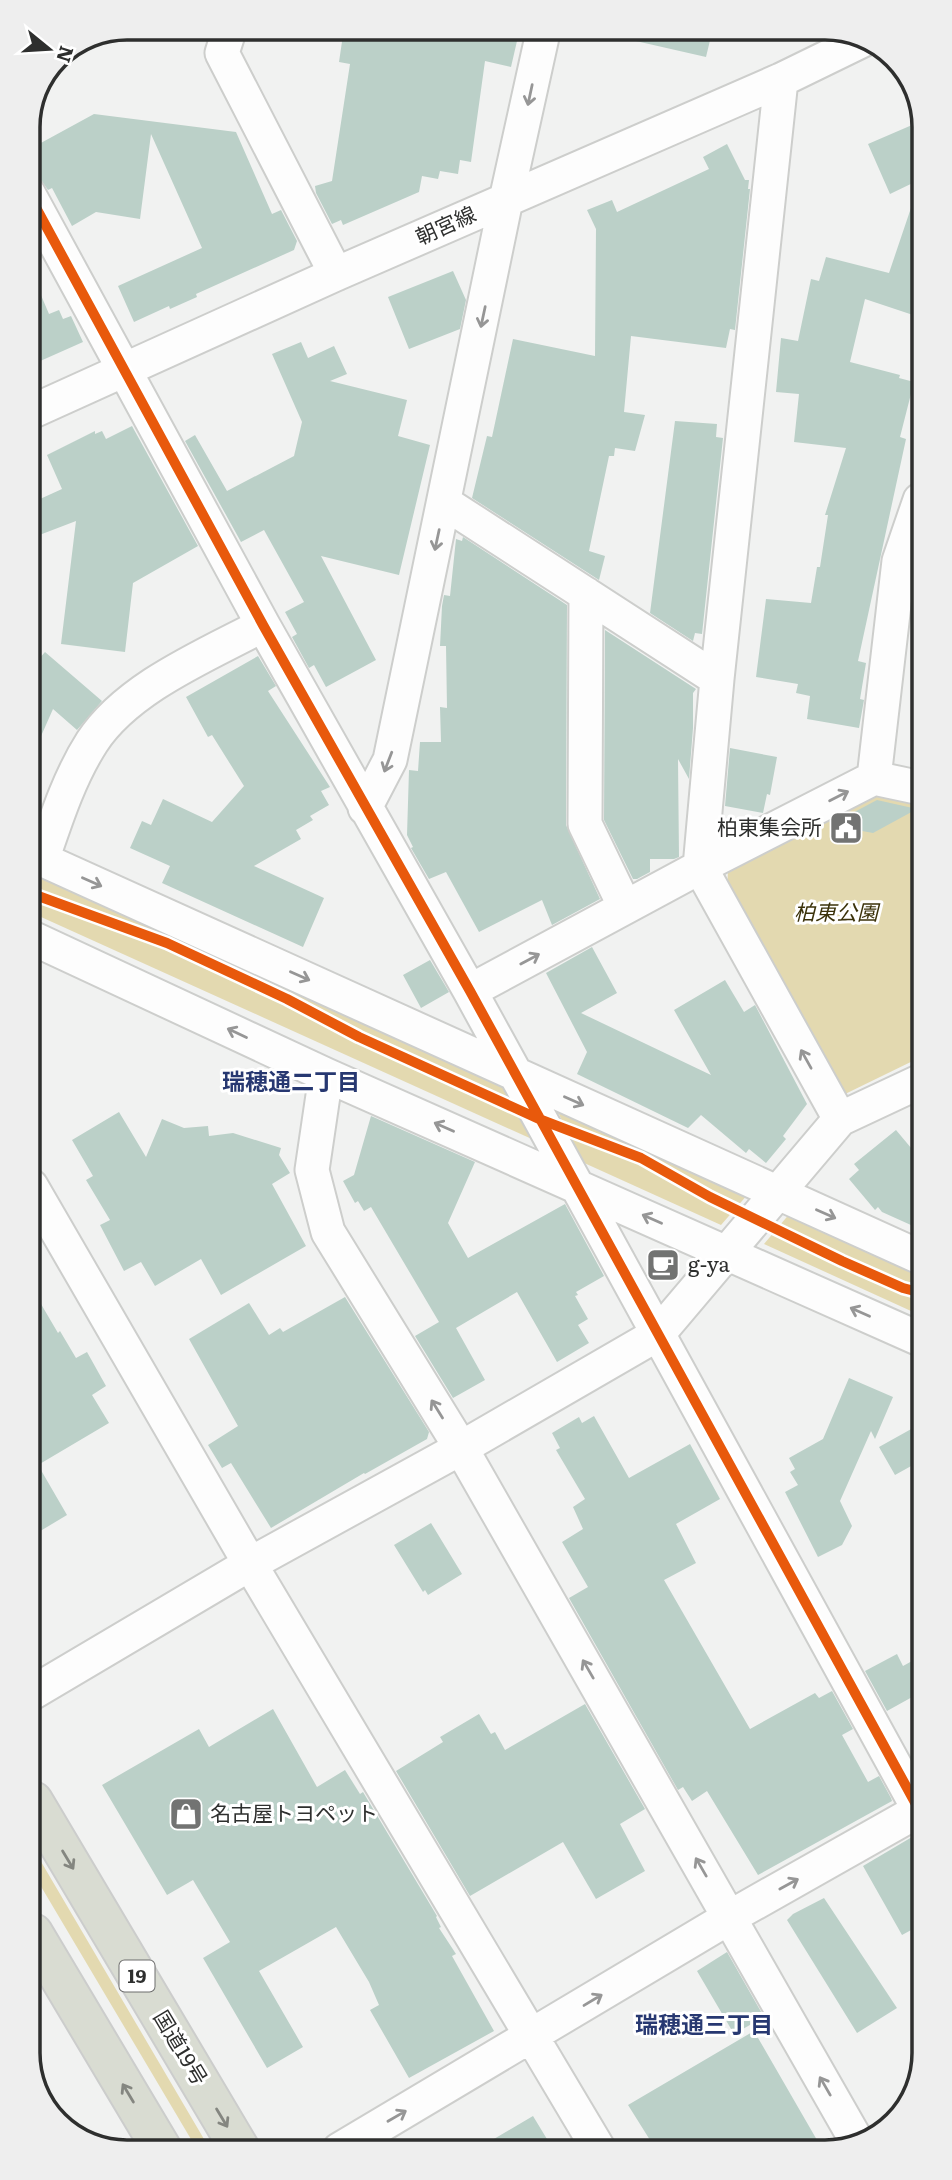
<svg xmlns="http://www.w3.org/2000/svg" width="952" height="2180" font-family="Literata,'Noto Sans JP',serif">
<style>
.green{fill:#e3d9b0}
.building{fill:#bbd0c8}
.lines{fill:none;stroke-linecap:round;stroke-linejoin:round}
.minor-casing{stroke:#cdcecc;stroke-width:37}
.highway-casing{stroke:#cccdcc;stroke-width:42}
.minor{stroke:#fdfdfd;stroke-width:33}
.highway{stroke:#d9dcd2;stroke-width:38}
.cycleway-casing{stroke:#fff;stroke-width:15}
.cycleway{stroke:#e8590c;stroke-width:10}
.oneway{stroke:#969696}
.oneway2{stroke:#848680}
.labels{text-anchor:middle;stroke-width:6;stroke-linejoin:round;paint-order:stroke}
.shield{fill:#fff;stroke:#6d6d6d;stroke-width:2}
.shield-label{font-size:19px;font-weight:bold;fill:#2e2f2e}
.street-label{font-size:21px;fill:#2e2f2e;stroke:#fff}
.poi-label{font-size:21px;fill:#2e2f2e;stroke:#fff;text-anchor:start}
.park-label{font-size:21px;font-style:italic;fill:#3b320a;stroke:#fff}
.neighbourhood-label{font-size:23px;font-weight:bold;fill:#273871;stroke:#fff}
.rim{fill:none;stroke:#2e2f2e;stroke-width:3.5}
</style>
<rect width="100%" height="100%" fill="#f1f2f1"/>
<!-- green -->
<path class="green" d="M 877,792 L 921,802 L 921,1057 L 841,1096 L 727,893 L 728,869 Z
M 30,868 L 502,1078 L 534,1140 L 30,912 Z
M 554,1104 L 749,1193 L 721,1225 L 582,1162 Z
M 791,1212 L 922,1271 L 922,1316 L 764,1244 Z
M 33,1848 L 211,2151 L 198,2151 L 33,1873 Z"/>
<!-- building -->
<path class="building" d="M 344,28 L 520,28 L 511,67 L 485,61 L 471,162 L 460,160 L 458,174 L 440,171 L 438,179 L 422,176 L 419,192 L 343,225 L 341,220 L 332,224 L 316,193 L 315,186 L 332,181 L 350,64 L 339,62 Z
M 629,28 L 713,28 L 706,57 L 627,39 Z
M 94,114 L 236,132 L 272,214 L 281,210 L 297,241 L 294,250 L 196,294 L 197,297 L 170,309 L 169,306 L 134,322 L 118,286 L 202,248 L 151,134 L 140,219 L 96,212 L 72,226 L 52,188 L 48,190 L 41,180 L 28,157 L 28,150 Z
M 919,122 L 919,180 L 890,194 L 868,144 Z
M 727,144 L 745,180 L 749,180 L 748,189 L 750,189 L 735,330 L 730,329 L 726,348 L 631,336 L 624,412 L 645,415 L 635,451 L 615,448 L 614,456 L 609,456 L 589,551 L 605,556 L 599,580 L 472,498 L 487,436 L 492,437 L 513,339 L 595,356 L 596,229 L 587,210 L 612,200 L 617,212 L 709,169 L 703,157 Z
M 914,199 L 919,200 L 919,317 L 865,299 L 850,362 L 900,375 L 899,378 L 914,382 L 900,437 L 906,439 L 858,661 L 866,663 L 860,699 L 864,700 L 859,728 L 807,719 L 810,696 L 796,693 L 798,684 L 756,677 L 766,599 L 811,603 L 817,567 L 820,567 L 828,515 L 825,515 L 846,448 L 794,442 L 799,394 L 776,392 L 781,338 L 798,341 L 811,279 L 819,281 L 826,257 L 889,273 Z
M 29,267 L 49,314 L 59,310 L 63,319 L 71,316 L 83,342 L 29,366 Z
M 453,271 L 466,300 L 460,329 L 409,349 L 388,297 Z
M 301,342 L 308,358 L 334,346 L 347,374 L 330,381 L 407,400 L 398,436 L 430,445 L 399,575 L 321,556 L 376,660 L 326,687 L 314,665 L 309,668 L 292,637 L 297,634 L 285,612 L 304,602 L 264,530 L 241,542 L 185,441 L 195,435 L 227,491 L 294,456 L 302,422 L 272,354 Z
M 675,421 L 717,424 L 716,437 L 723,438 L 702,634 L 695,633 L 693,641 L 650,613 Z
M 132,426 L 198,546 L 133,583 L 125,652 L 61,644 L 76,521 L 29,539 L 29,504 L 62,489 L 47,455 L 95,431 L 95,434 L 102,431 L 106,439 Z
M 463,537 L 567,605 L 566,825 L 600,899 L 552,925 L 542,900 L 479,932 L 446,872 L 429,879 L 411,848 L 413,847 L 407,835 L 409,770 L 418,771 L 420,742 L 441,742 L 440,707 L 447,708 L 446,646 L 440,646 L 442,606 L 444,595 L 450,596 L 456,539 L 462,541 Z
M 605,630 L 696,689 L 693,693 L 693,728 L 689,779 L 678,759 L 679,857 L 674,859 L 650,859 L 650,872 L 637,879 L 633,879 L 604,820 Z
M 45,652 L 102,701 L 77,730 L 53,709 L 30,761 L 30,669 Z
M 258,656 L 276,686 L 268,691 L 330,787 L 321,791 L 329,805 L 310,816 L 313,820 L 296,830 L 301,839 L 254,866 L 324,898 L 303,947 L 162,883 L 170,866 L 130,848 L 142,821 L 151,825 L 163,799 L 212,822 L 244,786 L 212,735 L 208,737 L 186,697 Z
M 730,748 L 777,757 L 770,795 L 767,794 L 763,813 L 725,806 Z
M 877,800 L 917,809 L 873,833 L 830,825 Z
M 592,947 L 617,993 L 581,1013 L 711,1075 L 674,1010 L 725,980 L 744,1012 L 755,1005 L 807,1104 L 783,1136 L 786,1139 L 766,1163 L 749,1149 L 746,1153 L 701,1115 L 688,1128 L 577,1074 L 587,1052 L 546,973 Z
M 430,960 L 449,992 L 421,1008 L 403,975 Z
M 119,1112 L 146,1157 L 162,1119 L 184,1128 L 208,1126 L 209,1136 L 233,1133 L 281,1148 L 279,1155 L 290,1173 L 272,1184 L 306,1246 L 221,1295 L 201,1259 L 155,1286 L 141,1262 L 124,1271 L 100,1225 L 110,1220 L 86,1180 L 93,1176 L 72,1140 Z
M 371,1116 L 475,1162 L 448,1223 L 468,1258 L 565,1204 L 604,1276 L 576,1292 L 578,1295 L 575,1296 L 588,1319 L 578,1325 L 589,1343 L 557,1362 L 517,1292 L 456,1328 L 485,1380 L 453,1398 L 415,1336 L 439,1322 L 371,1207 L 364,1211 L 358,1201 L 355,1203 L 343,1181 L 354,1175 Z
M 896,1130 L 922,1161 L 922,1230 L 882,1212 L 878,1207 L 875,1210 L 849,1179 L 859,1170 L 854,1164 Z
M 31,1287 L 58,1333 L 60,1331 L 76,1358 L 87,1352 L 106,1386 L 92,1395 L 109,1423 L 38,1465 L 67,1515 L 32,1536 Z
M 345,1297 L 429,1432 L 427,1439 L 365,1474 L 364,1473 L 271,1528 L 231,1463 L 222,1468 L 208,1445 L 238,1426 L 189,1339 L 249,1303 L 269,1335 L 280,1328 L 283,1332 Z
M 849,1378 L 893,1397 L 875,1439 L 871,1431 L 840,1501 L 852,1526 L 842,1545 L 818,1557 L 785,1492 L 798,1485 L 790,1472 L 795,1469 L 789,1458 L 823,1439 Z
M 594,1416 L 629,1478 L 690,1444 L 720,1499 L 676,1524 L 696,1563 L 664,1580 L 750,1729 L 815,1693 L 819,1698 L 832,1691 L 853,1729 L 842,1735 L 868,1782 L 879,1776 L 891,1798 L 892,1801 L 758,1875 L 707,1791 L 692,1801 L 683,1787 L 678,1790 L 569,1598 L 588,1587 L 562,1542 L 583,1529 L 573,1507 L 585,1499 L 556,1450 L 560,1448 L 552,1433 L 579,1417 L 582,1423 Z
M 922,1423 L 922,1460 L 895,1475 L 879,1447 Z
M 431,1523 L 462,1574 L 428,1595 L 425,1590 L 423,1592 L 394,1545 Z
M 897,1654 L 903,1666 L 923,1655 L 923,1691 L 887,1711 L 865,1671 Z
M 585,1704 L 645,1809 L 620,1824 L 645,1871 L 596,1899 L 563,1842 L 470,1896 L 396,1771 L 443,1742 L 440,1737 L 479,1714 L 491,1734 L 495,1732 L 505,1750 Z
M 273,1709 L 317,1787 L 345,1770 L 360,1794 L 363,1792 L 437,1916 L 436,1917 L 441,1927 L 439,1928 L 456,1954 L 452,1956 L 494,2031 L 409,2078 L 370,2010 L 379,2005 L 369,1982 L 336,1927 L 259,1971 L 303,2047 L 267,2068 L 203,1958 L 230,1942 L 193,1880 L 167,1895 L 102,1785 L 199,1729 L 209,1747 Z
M 912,1837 L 923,1858 L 924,1923 L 902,1935 L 863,1866 Z
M 824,1898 L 897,2008 L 857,2033 L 787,1920 L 793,1914 Z
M 727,1952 L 764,2017 L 734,2034 L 697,1971 Z
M 754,2031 L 821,2147 L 655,2148 L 628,2105 Z
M 533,2116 L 553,2149 L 477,2149 Z"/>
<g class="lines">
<defs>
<path id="minor" d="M 230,28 L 222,53 L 336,274
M 781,80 L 717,679 L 700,867 L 840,1119
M 28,193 L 263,625 L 470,991 L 923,1817
M 29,413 L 336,274 L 781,80 L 863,40
M 445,503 L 717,679
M 586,594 L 585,824 L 625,907
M 874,778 L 899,561 L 920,500
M 365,808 L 390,760 L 506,200 L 544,28
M 30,854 L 922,1258
M 42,860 C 56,819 69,778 92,742 C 128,687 207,655 263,625
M 30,937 L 326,1075 L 922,1340
M 470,991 L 700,867 L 874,778 L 921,788
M 326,1075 L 312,1170 L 328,1232 L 461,1448 L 859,2145
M 31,1186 L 250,1564 L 598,2148
M 32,1693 L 250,1564 L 461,1448 L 658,1334 L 840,1119 L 921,1081
M 339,2150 L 730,1917 L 923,1808"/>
<path id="highway" d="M 33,1801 L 241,2151
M 33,1933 L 163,2151"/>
</defs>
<!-- minor casing -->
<use href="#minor" class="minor-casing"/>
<!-- highway casing -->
<use href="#highway" class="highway-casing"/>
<!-- minor -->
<use href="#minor" class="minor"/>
<!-- highway -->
<use href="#highway" class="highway"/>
<defs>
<path id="cycleway" d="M 28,193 L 263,625 L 470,991 L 923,1817
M 30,893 L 167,943 L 287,999 L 359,1037 L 539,1119 L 641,1158 L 710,1197 L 842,1261 L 903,1288 L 922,1293"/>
</defs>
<!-- cycleway casing -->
<use href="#cycleway" class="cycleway-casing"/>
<!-- cycleway -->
<use href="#cycleway" class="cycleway"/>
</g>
<!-- one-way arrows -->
<defs><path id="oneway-shaft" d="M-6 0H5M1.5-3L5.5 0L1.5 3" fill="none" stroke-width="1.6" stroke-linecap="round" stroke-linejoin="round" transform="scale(1.75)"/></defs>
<g class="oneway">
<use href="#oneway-shaft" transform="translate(530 95) rotate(102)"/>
<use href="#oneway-shaft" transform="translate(483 317) rotate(102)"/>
<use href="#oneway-shaft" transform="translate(437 540) rotate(102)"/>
<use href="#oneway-shaft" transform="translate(388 762) rotate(111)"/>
<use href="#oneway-shaft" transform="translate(839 796) rotate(-27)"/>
<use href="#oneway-shaft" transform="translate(92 882) rotate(24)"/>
<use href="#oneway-shaft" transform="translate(530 959) rotate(-28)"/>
<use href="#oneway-shaft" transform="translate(300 976) rotate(24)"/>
<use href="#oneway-shaft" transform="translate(237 1033) rotate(-155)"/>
<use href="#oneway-shaft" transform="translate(806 1059) rotate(-119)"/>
<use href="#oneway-shaft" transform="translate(574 1101) rotate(24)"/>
<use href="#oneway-shaft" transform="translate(444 1127) rotate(-156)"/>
<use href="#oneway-shaft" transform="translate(826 1214) rotate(24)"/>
<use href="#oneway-shaft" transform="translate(652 1219) rotate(-156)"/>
<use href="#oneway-shaft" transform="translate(860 1312) rotate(-156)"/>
<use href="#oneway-shaft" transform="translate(437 1409) rotate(-122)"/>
<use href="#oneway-shaft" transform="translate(588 1669) rotate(-120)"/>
<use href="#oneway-shaft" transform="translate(701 1867) rotate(-120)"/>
<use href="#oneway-shaft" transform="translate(789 1884) rotate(-29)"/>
<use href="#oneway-shaft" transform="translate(593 2000) rotate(-31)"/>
<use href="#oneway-shaft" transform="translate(825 2086) rotate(-120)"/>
<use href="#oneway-shaft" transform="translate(397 2116) rotate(-30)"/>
</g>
<g class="oneway2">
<use href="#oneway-shaft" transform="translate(68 1860) rotate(59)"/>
<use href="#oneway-shaft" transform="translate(128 2093) rotate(-121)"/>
<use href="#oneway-shaft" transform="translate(222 2118) rotate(59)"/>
</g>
<!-- icons -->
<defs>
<symbol id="civic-square" viewBox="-11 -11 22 22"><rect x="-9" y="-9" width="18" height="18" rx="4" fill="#727372" stroke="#fff"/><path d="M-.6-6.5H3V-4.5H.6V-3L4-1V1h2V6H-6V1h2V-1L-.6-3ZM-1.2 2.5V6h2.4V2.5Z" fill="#fff"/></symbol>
<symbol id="cafe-square" viewBox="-11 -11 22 22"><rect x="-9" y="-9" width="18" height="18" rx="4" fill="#727372" stroke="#fff"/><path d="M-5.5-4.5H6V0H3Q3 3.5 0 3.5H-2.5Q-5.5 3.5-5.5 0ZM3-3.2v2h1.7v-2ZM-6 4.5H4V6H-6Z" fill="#fff"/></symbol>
<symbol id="shop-square" viewBox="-11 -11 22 22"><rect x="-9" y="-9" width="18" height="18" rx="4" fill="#727372" stroke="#fff"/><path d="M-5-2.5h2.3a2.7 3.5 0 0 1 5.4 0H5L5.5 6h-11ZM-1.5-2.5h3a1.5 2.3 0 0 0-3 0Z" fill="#fff"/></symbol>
</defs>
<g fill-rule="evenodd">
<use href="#civic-square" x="827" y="809" width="38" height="38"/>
<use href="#cafe-square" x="644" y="1246" width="38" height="38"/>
<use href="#shop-square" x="167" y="1795" width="38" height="38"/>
</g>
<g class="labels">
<!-- shield labels -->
<rect class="shield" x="119.5" y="1960.5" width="35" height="31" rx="5"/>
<g class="shield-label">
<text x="137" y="1983">19</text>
</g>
<!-- street labels -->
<g class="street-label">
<text transform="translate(446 226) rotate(-24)" y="7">朝宮線</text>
<text transform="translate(180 2048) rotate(59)" y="7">国道19号</text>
</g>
<!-- poi labels -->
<g class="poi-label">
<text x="822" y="835" text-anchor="end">柏東集会所</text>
<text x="688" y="1272">g-ya</text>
<text x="210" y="1821">名古屋トヨペット</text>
</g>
<!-- park labels -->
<g class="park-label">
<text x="836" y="920">柏東公園</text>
</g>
<!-- neighbourhood labels -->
<g class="neighbourhood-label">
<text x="291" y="1090">瑞穂通二丁目</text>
<text x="704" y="2033">瑞穂通三丁目</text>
</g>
</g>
<!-- crop -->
<path d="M0 0H952V2180H0ZM127 40H825A87 87 0 0 1 912 127V2053A87 87 0 0 1 825 2140H127A87 87 0 0 1 40 2053V127A87 87 0 0 1 127 40Z" fill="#eee" fill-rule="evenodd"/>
<path class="rim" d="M127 40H825A87 87 0 0 1 912 127V2053A87 87 0 0 1 825 2140H127A87 87 0 0 1 40 2053V127A87 87 0 0 1 127 40Z"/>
<!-- north arrow -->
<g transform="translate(49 49) rotate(108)" stroke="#ffffff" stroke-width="5" paint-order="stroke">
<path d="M0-5L12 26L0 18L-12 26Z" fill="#2e2f2e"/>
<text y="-10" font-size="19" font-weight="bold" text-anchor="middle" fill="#2e2f2e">N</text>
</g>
</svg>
